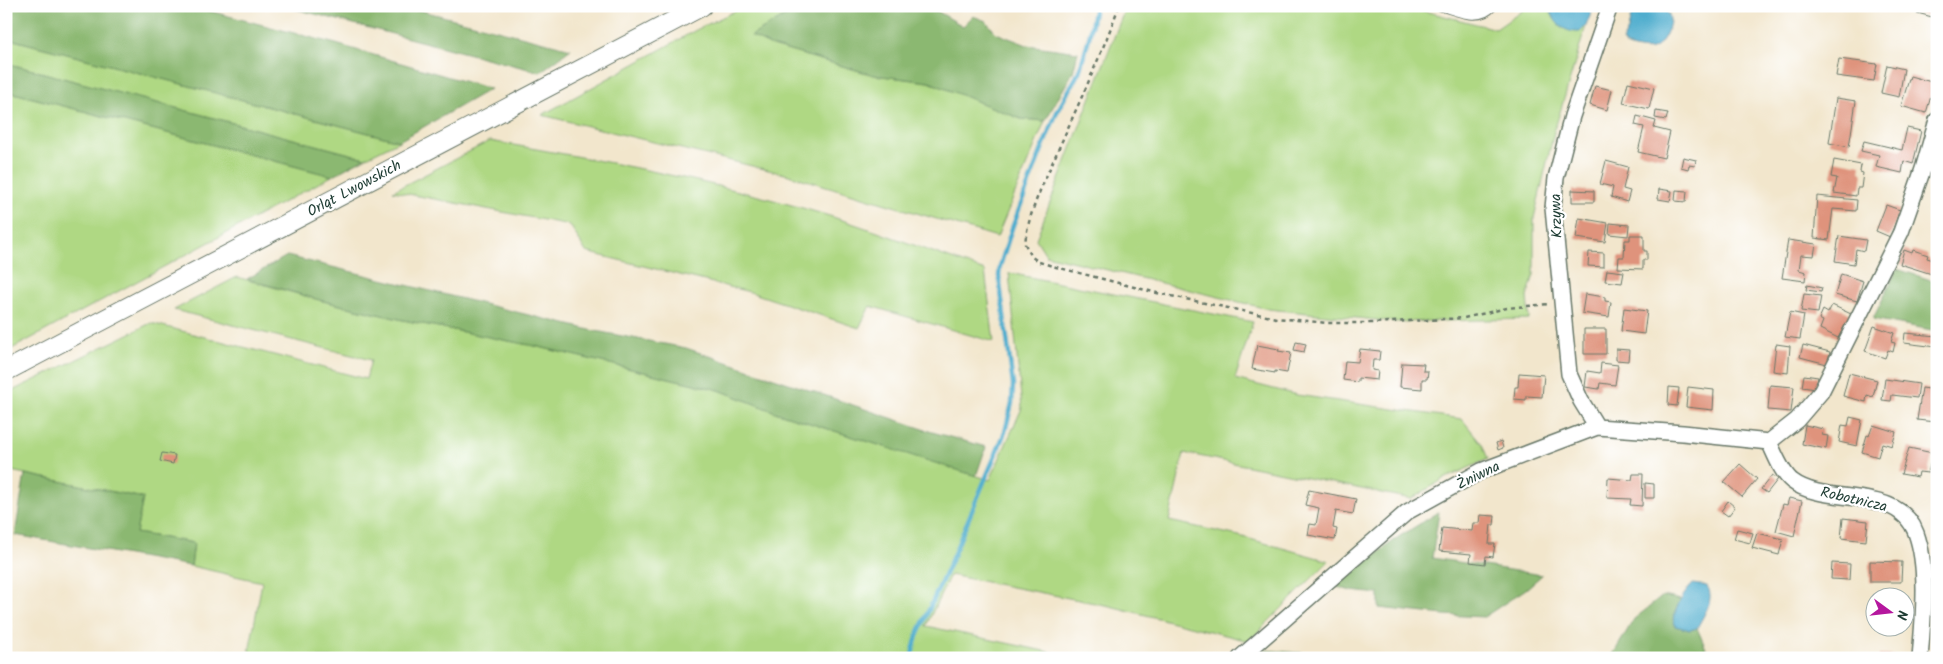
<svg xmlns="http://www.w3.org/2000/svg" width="1943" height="664" font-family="Kalam,sans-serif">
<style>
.green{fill:#afd883;stroke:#678a5c}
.forest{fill:#8bb871;stroke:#557a52}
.water{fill:#50adce;stroke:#387581}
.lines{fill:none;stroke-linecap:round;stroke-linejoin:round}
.stream{stroke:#50adce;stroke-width:4.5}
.building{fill:#df937b}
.service-casing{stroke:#697869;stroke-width:10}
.minor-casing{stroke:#697869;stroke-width:18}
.tertiary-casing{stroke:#697869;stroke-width:21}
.path{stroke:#697869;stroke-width:2.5;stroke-dasharray:4 4;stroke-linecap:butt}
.service{stroke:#fff;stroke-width:8}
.minor{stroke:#fff;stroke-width:15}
.tertiary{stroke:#fff;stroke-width:19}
.labels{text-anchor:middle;stroke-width:4.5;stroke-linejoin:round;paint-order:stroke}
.street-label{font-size:15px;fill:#1f3d34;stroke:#fff}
</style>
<rect width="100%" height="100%" fill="#fff"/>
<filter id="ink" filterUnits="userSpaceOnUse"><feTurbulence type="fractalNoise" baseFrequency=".02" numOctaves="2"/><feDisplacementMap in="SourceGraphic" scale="10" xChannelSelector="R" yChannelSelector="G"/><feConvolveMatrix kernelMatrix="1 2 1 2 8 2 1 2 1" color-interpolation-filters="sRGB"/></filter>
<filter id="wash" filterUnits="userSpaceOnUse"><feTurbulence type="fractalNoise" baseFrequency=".0096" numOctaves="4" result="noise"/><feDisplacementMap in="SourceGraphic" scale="20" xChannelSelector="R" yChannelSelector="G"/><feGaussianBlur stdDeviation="1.12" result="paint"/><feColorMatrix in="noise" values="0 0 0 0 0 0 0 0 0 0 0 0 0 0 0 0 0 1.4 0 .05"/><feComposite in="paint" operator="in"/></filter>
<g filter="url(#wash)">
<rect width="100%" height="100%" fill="#f2e6cc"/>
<!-- green -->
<path class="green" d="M 745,6 L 802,6 L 752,36 L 772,46 L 874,75 L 929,82 L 1021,119 L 1045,121 L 997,237 L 789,175 L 542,115 L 696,30 Z
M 1126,6 L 1404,6 L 1496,29 L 1522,11 L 1524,6 L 1549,6 L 1549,9 L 1580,32 L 1586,26 L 1554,132 L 1534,218 L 1534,275 L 1527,297 L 1529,319 L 1396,322 L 1268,309 L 1046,255 L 1036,239 Z
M 6,38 L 399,141 L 365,158 L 6,63 Z
M 6,91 L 332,176 L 6,352 Z
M 490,141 C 596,159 702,179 806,209 C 866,226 926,250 985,271 L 994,342 L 870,306 L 859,328 L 750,292 L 586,252 L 570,225 L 393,191 Z
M 1009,273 L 1253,322 L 1235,379 L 1297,395 L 1462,419 L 1482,444 L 1488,459 L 1444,479 L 1411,499 L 1184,453 L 1169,521 L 1239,536 L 1329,561 L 1249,641 L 1110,606 L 950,575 L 926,626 L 1077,658 L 248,658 L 262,582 L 191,566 L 194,543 L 136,533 L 143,498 L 6,470 L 6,394 L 151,323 L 366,379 L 371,360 L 174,310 L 237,277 L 323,301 L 403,320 L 539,347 L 719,390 L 778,413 L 990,480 L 1022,408 Z"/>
<!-- forest -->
<path class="forest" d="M 6,6 L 190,6 L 336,44 L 490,89 L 399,141 L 6,38 Z
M 284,6 L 403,6 L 571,49 L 540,72 Z
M 802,6 L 928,6 L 963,26 L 973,16 L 986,21 L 996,33 L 1027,45 L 1078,52 L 1073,72 L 1045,121 L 1021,119 L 929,82 L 874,75 L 772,46 L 751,36 Z
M 6,63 L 365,158 L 332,176 L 6,91 Z
M 287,256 L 590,330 L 686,348 L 932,432 L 986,447 L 976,476 L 778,413 L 719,390 L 539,347 L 403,320 L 323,301 L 247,279 Z
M 1897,269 L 1937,282 L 1937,331 L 1873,319 Z
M 25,474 L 143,498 L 136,533 L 194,543 L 191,566 L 15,535 Z
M 1439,512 L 1432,558 L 1542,575 L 1526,589 L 1484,617 L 1444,615 L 1379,608 L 1379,594 L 1351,591 L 1334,586 L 1400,536 Z
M 1663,596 L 1681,600 L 1674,616 L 1675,626 L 1690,630 L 1697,628 L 1710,658 L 1611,658 L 1634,619 Z
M 1263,650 L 1362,658 L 1255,658 Z"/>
<!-- water -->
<path class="water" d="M 1549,6 L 1594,6 L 1586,26 L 1580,32 C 1563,33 1553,22 1549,6 Z
M 1633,6 L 1663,6 C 1666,10 1670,15 1670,20 C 1670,29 1661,47 1652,49 C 1644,51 1632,48 1625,45 L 1622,41 L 1628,30 Z
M 1693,584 L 1707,586 C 1716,599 1703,616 1697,628 L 1690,630 L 1675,626 C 1671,612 1683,594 1693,584 Z"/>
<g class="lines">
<!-- stream -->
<path class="stream" d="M 911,658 L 917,636 L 950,563 L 1005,432 L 1012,403 L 1013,385 L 999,276 L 1000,266 L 1012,228 L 1042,149 L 1057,112 L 1079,72 L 1089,38 L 1095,6"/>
</g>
<g id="blocks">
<!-- building -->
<path class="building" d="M 1911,6 L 1935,6 L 1932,17 L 1910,11 Z
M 1839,59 L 1877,64 L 1874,81 L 1836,76 Z
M 1887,65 L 1904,69 L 1899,97 L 1881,93 Z
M 1910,76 L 1935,83 L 1926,113 L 1901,106 Z
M 1628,82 L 1654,88 L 1649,109 L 1623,103 Z
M 1595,86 L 1612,90 L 1607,110 L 1590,105 Z
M 1836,98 L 1856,101 L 1849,147 L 1829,143 Z
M 1656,111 L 1668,113 L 1666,120 L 1655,118 Z
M 1637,116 L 1656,121 L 1654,128 L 1670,132 L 1664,158 L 1638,152 L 1644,127 L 1635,125 Z
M 1907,128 L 1921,131 L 1913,164 L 1904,161 L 1902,173 L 1876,167 L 1879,155 L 1861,151 L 1864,141 L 1902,150 Z
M 1683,157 L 1696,160 L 1695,166 L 1689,165 L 1688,169 L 1681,167 Z
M 1834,160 L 1861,165 L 1860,172 L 1863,173 L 1861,188 L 1857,188 L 1856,196 L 1834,193 L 1837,178 L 1831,177 Z
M 1606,161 L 1628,167 L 1623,189 L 1630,191 L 1627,202 L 1611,197 L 1613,187 L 1600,184 Z
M 1935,177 L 1937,177 L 1937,191 L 1933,191 Z
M 1659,189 L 1672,191 L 1670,201 L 1658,199 Z
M 1572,190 L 1594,191 L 1594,202 L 1572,202 Z
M 1676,190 L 1687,191 L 1686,202 L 1675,201 Z
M 1817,196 L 1857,200 L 1856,211 L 1833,209 L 1829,240 L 1814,238 Z
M 1886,205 L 1900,210 L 1890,237 L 1876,231 Z
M 1579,218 L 1608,223 L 1605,242 L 1576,238 Z
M 1610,223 L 1629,225 L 1628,236 L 1609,234 Z
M 1630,235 L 1644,235 L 1644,251 L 1647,251 L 1647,260 L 1643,260 L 1643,269 L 1618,268 L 1619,257 L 1624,257 L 1625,240 L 1630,240 Z
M 1839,236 L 1866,240 L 1864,251 L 1856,249 L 1854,264 L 1835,261 Z
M 1788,240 L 1816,244 L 1814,256 L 1801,255 L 1799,270 L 1806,272 L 1805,281 L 1782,278 Z
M 1904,250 L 1912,253 L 1913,250 L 1928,255 L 1927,258 L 1937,261 L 1935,275 L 1900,264 Z
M 1589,252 L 1604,253 L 1604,267 L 1588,266 Z
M 1607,270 L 1624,272 L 1622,283 L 1605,281 Z
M 1841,274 L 1863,281 L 1857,301 L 1835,295 Z
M 1807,285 L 1822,288 L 1821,292 L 1806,290 Z
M 1585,294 L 1605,297 L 1605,301 L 1611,302 L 1609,317 L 1582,313 Z
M 1804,294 L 1821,296 L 1818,313 L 1801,311 Z
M 1832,305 L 1851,314 L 1838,338 L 1820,329 L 1823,321 L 1819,319 L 1823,310 L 1828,313 Z
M 1624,308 L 1647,311 L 1644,334 L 1621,331 Z
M 1790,312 L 1804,315 L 1800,339 L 1785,337 Z
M 1874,326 L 1894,333 L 1891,342 L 1895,343 L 1893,352 L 1888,350 L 1885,358 L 1865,351 Z
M 1584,329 L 1606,329 L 1606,354 L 1584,354 Z
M 1905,333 L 1937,336 L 1937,347 L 1904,343 Z
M 1296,342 L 1306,344 L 1304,352 L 1294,350 Z
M 1776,344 L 1790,346 L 1788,373 L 1773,371 Z
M 1257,345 L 1279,349 L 1278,351 L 1291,353 L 1287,373 L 1275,371 L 1275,373 L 1252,369 Z
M 1803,345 L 1830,352 L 1827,364 L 1800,357 Z
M 1360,349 L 1380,351 L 1379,360 L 1373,360 L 1372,370 L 1378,371 L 1377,380 L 1358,378 L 1358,382 L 1343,380 L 1345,361 L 1358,362 Z
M 1616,349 L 1629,350 L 1628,361 L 1616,360 Z
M 1402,363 L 1424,364 L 1423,371 L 1428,371 L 1427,379 L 1422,379 L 1422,389 L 1400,387 Z
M 1601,363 L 1618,365 L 1615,385 L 1600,383 L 1599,389 L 1585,387 L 1587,371 L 1600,373 Z
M 1519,373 L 1544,375 L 1542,397 L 1526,396 L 1526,400 L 1514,399 L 1515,387 L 1518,387 Z
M 1849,373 L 1877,380 L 1873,397 L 1867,395 L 1866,402 L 1843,396 Z
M 1804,375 L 1818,377 L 1816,389 L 1802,387 Z
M 1885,379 L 1919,384 L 1917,398 L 1892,395 L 1891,401 L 1882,400 Z
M 1770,385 L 1794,387 L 1791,412 L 1768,410 Z
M 1669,387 L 1679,388 L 1677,406 L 1668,405 Z
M 1688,387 L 1714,390 L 1713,410 L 1686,407 Z
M 1922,388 L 1937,390 L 1935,422 L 1917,420 Z
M 1850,417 L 1862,420 L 1857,446 L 1839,442 L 1842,425 L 1848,426 Z
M 1805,425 L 1823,429 L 1822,435 L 1828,436 L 1826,449 L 1802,444 Z
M 1873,425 L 1896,432 L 1892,446 L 1882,443 L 1878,457 L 1862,452 L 1867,435 L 1869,436 Z
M 1501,441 L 1503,448 L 1498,450 L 1496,443 Z
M 1909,448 L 1933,453 L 1928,473 L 1919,472 L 1918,477 L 1901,474 Z
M 162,453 L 175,455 L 173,464 L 160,461 Z
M 1740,464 L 1757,479 L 1742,497 L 1724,482 Z
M 1633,474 L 1643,474 L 1642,506 L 1630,505 L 1631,499 L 1607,498 L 1608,478 L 1632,480 Z
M 1772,475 L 1778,479 L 1767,493 L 1761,489 Z
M 1645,483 L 1654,484 L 1654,498 L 1645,498 Z
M 1309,490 L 1356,499 L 1353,514 L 1336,511 L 1333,528 L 1337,529 L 1335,540 L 1308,535 L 1310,524 L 1316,525 L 1319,508 L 1305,505 Z
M 1789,498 L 1802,501 L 1794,536 L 1776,531 L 1783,504 L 1787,505 Z
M 1728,501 L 1735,507 L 1728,516 L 1721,511 Z
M 1480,515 L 1495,516 L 1494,525 L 1491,525 L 1489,544 L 1495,544 L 1493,557 L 1486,556 L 1485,564 L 1470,562 L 1471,554 L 1439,551 L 1442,528 L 1472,531 L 1473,523 L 1479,523 Z
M 1843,518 L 1868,521 L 1866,541 L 1841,538 Z
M 1737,529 L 1753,533 L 1750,543 L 1734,539 Z
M 1757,533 L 1783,539 L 1779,555 L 1752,548 Z
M 1870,561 L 1902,562 L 1901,582 L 1870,582 Z
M 1832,563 L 1850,564 L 1849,580 L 1831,579 Z
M 1259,655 L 1276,656 L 1276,658 L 1259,658 Z
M 1879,655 L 1895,656 L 1894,658 L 1879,658 Z"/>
</g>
</g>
<g filter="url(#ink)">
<use href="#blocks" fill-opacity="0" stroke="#697869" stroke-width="1"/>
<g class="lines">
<defs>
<path id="service" d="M 1439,6 C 1457,11 1479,23 1493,6"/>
<path id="minor" d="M 1597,427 L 1581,401 L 1569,374 L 1553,208 L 1556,178 L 1572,116 L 1610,6
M 1769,442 L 1797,420 L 1821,392 L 1901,232 L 1923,169 L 1937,120
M 1769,442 C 1775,454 1781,472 1792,481 C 1826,507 1898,484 1916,533 C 1929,569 1923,620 1920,658
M 1240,658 L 1407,512 L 1481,471 L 1597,427 L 1683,433 L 1769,442"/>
<path id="tertiary" d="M 6,371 L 702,6"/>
</defs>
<!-- service casing -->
<use href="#service" class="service-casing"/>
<!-- minor casing -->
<use href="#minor" class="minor-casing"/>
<!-- tertiary casing -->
<use href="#tertiary" class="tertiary-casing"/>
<!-- path -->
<path class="path" d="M 1119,6 C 1101,56 1079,103 1058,150 C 1045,180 1028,212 1025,244 L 1032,257 L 1039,262 L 1056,267 L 1157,293 L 1276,318 L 1328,323 L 1372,323 L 1464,318 L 1507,308 L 1549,304"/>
<!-- service -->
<use href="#service" class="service"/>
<!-- minor -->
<use href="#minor" class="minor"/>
<!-- tertiary -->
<use href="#tertiary" class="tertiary"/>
</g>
</g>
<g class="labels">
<!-- street labels -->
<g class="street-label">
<text transform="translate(354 188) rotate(-28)" y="5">Orląt Lwowskich</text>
<text transform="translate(1556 216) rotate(-92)" y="5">Krzywa</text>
<text transform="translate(1478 475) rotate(-26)" y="5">Żniwna</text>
<text transform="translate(1854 499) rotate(13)" y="5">Robotnicza</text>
</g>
</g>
<!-- margin -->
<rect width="1943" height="664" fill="none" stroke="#fff" stroke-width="25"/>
<!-- north arrow -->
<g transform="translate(1890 612) rotate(105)"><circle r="24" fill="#ffffff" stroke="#a5b1ae"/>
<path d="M0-4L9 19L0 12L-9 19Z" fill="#b5179e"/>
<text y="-8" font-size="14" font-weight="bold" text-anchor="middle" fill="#1f3d34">N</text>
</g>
</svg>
